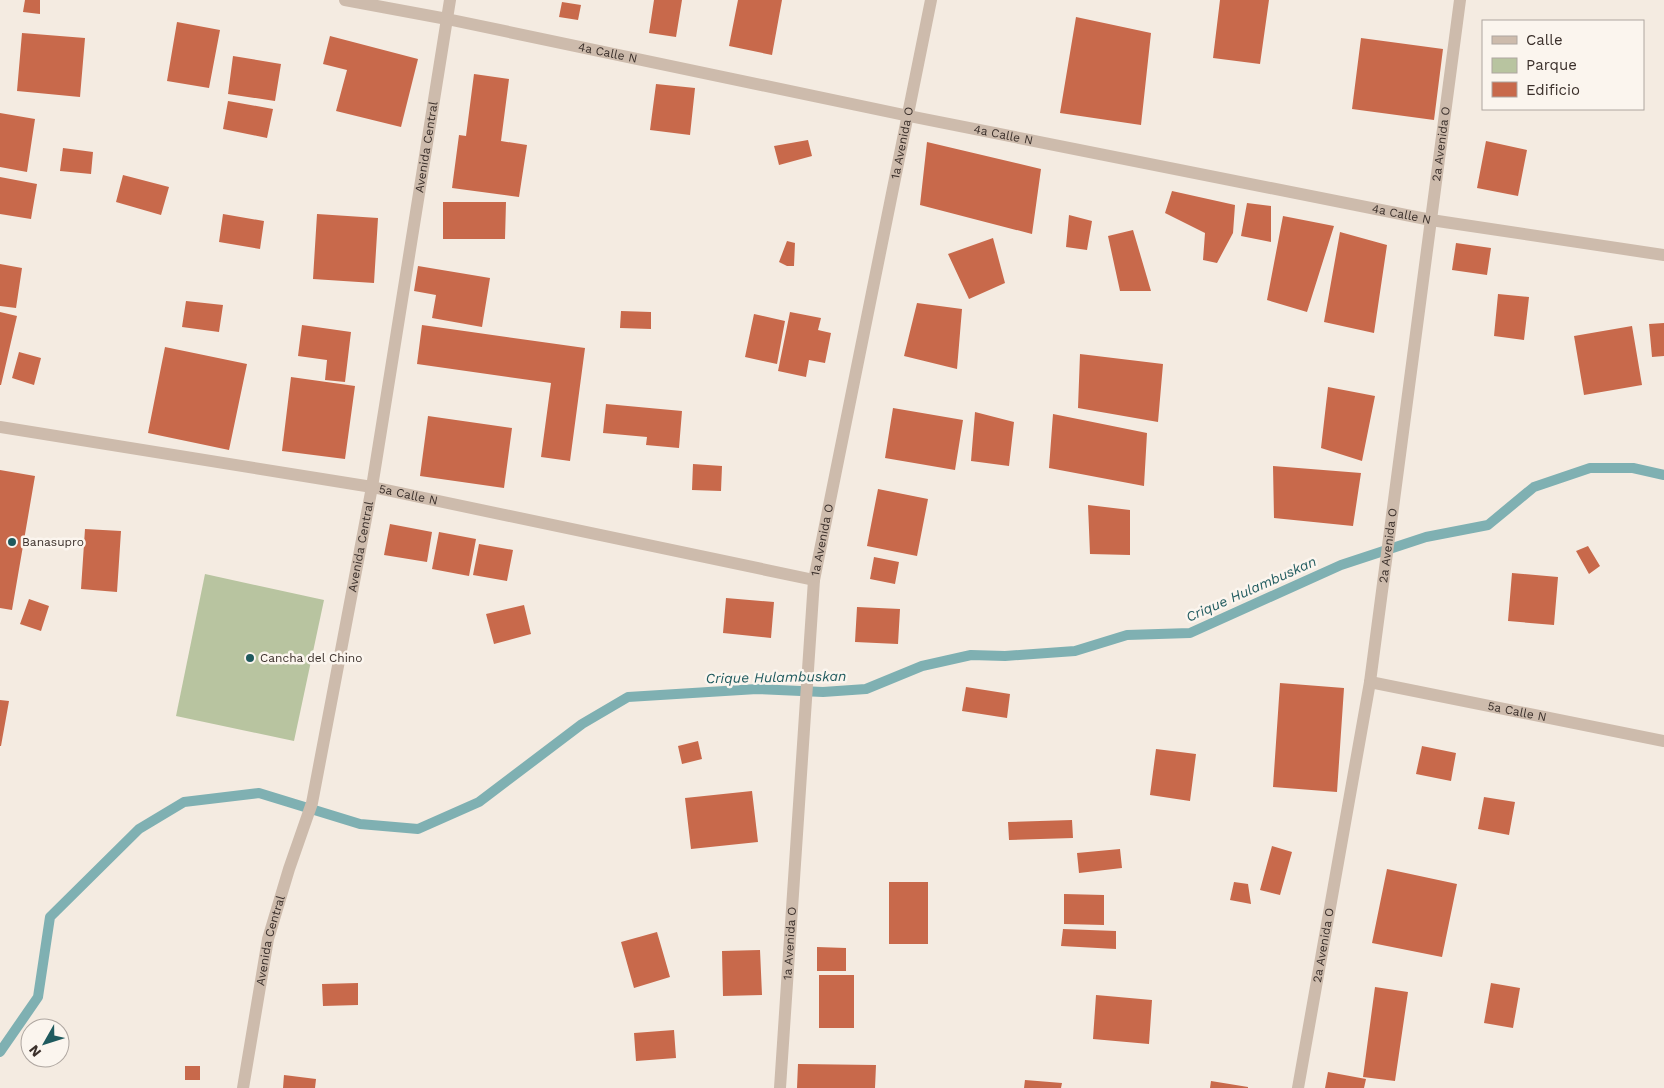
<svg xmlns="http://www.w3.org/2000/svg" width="1664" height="1088" font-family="'Work Sans',sans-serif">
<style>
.green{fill:#b8c4a0}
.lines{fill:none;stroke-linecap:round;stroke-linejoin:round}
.stream{stroke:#7fb0b2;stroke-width:10}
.building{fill:#c8694b}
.minor{stroke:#cdbbac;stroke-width:12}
.poi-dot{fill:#1f5a5e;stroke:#fbf5ee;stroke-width:2}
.labels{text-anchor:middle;stroke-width:5;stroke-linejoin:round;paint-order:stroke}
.street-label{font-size:12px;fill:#3b302b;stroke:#fbf5ee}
.poi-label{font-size:12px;fill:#3b302b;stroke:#fbf5ee;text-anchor:start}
.water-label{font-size:14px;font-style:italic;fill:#1f5a5e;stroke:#fbf5ee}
</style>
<rect width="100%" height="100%" fill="#f4ebe1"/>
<!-- green -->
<path class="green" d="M 205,574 L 324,600 L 294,741 L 176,716 Z"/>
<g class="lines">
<!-- stream -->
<path class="stream" d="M 0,1052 L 38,997 L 50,917 L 139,829 L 184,802 L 259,793 L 360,824 L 418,829 L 479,802 L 582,724 L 628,697 L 757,689 L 823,692 L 866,689 L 922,666 L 971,655 L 1005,656 L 1075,651 L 1127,635 L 1190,633 L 1341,565 L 1426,537 L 1488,525 L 1534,487 L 1590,468 L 1633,468 L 1664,475"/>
</g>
<!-- building -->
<path class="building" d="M 25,0 L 40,0 L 40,14 L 23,12 Z
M 654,0 L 682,0 L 676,37 L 649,33 Z
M 738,0 L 782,0 L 772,55 L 729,46 Z
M 1220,0 L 1269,0 L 1260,64 L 1213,58 Z
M 562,2 L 581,5 L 578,20 L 559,17 Z
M 1076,17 L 1151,33 L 1141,125 L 1060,113 Z
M 177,22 L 220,30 L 209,88 L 167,81 Z
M 22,33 L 85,38 L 80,97 L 17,91 Z
M 330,36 L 418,59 L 401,127 L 336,111 L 347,70 L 323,64 Z
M 1361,38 L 1443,49 L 1434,120 L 1352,109 Z
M 233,56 L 281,64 L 275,101 L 228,94 Z
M 474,74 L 509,79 L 501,141 L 527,145 L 519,197 L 452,188 L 459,135 L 466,136 Z
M 656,84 L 695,88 L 690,135 L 650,130 Z
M 228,101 L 273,109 L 267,138 L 223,129 Z
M 0,113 L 35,119 L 27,172 L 0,167 Z
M 808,140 L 812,156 L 779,165 L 774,146 Z
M 1486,141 L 1527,150 L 1518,196 L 1477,188 Z
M 927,142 L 1041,169 L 1032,234 L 920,205 Z
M 63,148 L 93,152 L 91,174 L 60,171 Z
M 123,175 L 169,187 L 161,215 L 116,202 Z
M 0,177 L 37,184 L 31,219 L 0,214 Z
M 1172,191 L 1235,205 L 1233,233 L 1217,263 L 1203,260 L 1205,233 L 1165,213 Z
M 443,202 L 506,202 L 505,239 L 443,239 Z
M 1247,203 L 1271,206 L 1271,242 L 1241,236 Z
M 223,214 L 264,221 L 260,249 L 219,242 Z
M 317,214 L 378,218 L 374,283 L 313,279 Z
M 1069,215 L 1092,221 L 1087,250 L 1066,247 Z
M 1283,216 L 1334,226 L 1307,312 L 1267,300 Z
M 1133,230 L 1151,291 L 1120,291 L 1108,236 Z
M 1340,232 L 1387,245 L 1374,333 L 1324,322 Z
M 993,238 L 1005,283 L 969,299 L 948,254 Z
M 787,241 L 795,243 L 794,266 L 787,266 L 779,262 Z
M 1456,243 L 1491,248 L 1487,275 L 1452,270 Z
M 0,264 L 22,268 L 16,308 L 0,306 Z
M 418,266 L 490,278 L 482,327 L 432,318 L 436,295 L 414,291 Z
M 1498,294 L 1529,297 L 1524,340 L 1494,336 Z
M 186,301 L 223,305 L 219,332 L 182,327 Z
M 917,303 L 962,309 L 957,369 L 904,356 Z
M 621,311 L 651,312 L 651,329 L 620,328 Z
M 0,312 L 17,316 L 1,385 L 0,385 Z
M 790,312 L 821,318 L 818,330 L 831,333 L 825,363 L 809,360 L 806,377 L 778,371 Z
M 754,314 L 785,321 L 777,364 L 745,357 Z
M 1664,323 L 1664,356 L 1652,357 L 1649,324 Z
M 302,325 L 351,332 L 345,382 L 325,380 L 327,360 L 298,356 Z
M 422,325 L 585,348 L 570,461 L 541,457 L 551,383 L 417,364 Z
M 1632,326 L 1642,385 L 1584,395 L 1574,336 Z
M 165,347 L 247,364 L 229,450 L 148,433 Z
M 19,352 L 41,358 L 34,385 L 12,378 Z
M 1080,354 L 1163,364 L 1158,422 L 1078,408 Z
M 291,377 L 355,386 L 345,459 L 282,451 Z
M 1328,387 L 1375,396 L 1362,461 L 1321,448 Z
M 606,404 L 682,411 L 679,448 L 646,445 L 647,437 L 603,433 Z
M 893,408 L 963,420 L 955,470 L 885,458 Z
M 975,412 L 1014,422 L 1009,466 L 971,461 Z
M 1053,414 L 1147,433 L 1144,486 L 1049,468 Z
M 428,416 L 512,428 L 504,488 L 420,476 Z
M 693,464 L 722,466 L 721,491 L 692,490 Z
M 1273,466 L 1361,473 L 1353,526 L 1274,518 Z
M 0,470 L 35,476 L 12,610 L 0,608 Z
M 878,489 L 928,499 L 917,556 L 867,546 Z
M 1088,505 L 1130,510 L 1130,555 L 1090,554 Z
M 390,524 L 432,532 L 427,562 L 384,555 Z
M 85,529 L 121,531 L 117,592 L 81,589 Z
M 439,532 L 476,539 L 469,576 L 432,569 Z
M 479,544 L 513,550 L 507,581 L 473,575 Z
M 1588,546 L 1600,566 L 1589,574 L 1576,551 Z
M 874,557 L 899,562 L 895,584 L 870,579 Z
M 1512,573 L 1558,577 L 1554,625 L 1508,621 Z
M 726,598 L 774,602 L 771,638 L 723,633 Z
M 29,599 L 49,606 L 41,631 L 20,624 Z
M 524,605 L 531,634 L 494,644 L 486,614 Z
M 857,607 L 900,609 L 898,644 L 855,642 Z
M 1280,683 L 1344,688 L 1337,792 L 1273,787 Z
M 966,687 L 1010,694 L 1007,718 L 962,711 Z
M 0,700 L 9,701 L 1,746 L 0,746 Z
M 698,741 L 702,759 L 682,764 L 678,746 Z
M 1422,746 L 1456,753 L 1451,781 L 1416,774 Z
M 1156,749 L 1196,754 L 1190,801 L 1150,795 Z
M 752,791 L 758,842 L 691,849 L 685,798 Z
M 1484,797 L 1515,802 L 1509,835 L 1478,829 Z
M 1072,820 L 1073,838 L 1009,840 L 1008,822 Z
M 1272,846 L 1292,852 L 1280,895 L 1260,890 Z
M 1120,849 L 1122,868 L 1079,873 L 1077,853 Z
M 1387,869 L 1457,884 L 1442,957 L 1372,943 Z
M 889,882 L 928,882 L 928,944 L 889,944 Z
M 1234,882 L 1248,884 L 1251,904 L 1230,900 Z
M 1064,894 L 1104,895 L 1104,925 L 1064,924 Z
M 1063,929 L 1116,931 L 1116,949 L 1061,946 Z
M 657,932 L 670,977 L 634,988 L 621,942 Z
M 817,947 L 846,948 L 846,971 L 817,971 Z
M 760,950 L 762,995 L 723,996 L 722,951 Z
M 819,975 L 854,975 L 854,1028 L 819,1028 Z
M 358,983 L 358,1005 L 323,1006 L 322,984 Z
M 1491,983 L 1520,988 L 1513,1028 L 1484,1023 Z
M 1375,987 L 1408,992 L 1395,1081 L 1363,1077 Z
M 1096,995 L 1152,1000 L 1149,1044 L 1093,1039 Z
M 674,1030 L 676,1058 L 636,1061 L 634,1033 Z
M 798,1064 L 876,1065 L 875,1088 L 797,1088 Z
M 185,1066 L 200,1066 L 200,1080 L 185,1080 Z
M 1328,1072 L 1366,1079 L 1364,1088 L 1325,1088 Z
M 284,1075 L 316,1079 L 315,1088 L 283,1088 Z
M 1025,1080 L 1062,1083 L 1061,1088 L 1024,1088 Z
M 1211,1081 L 1248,1087 L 1248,1088 L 1210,1088 Z"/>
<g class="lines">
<!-- minor -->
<g class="minor">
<path id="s1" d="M 345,0 L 447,19 L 909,116 L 1431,220 L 1664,255"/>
<path id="s2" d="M 0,427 L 372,487 L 814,580"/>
<path id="s3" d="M 1370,682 L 1664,741"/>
<path id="s4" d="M 243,1088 L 268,939 L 289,869 L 312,803 L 372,487 L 450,0"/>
<path id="s5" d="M 780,1088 L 814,580 L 931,0"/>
<path id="s6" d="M 1298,1088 L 1370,682 L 1460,0"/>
</g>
</g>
<!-- markers -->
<g class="poi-dot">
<circle cx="12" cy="542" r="5"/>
<circle cx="250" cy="658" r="5"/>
</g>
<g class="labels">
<!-- street labels -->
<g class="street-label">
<text dy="4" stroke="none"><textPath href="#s1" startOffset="268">4a Calle N</textPath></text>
<text dy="4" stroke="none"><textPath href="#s1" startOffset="672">4a Calle N</textPath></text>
<text dy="4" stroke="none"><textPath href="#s5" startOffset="955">1a Avenida O</textPath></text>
<text dy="4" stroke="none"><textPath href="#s6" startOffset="955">2a Avenida O</textPath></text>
<text dy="4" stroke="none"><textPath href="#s4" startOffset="960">Avenida Central</textPath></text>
<text dy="4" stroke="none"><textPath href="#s1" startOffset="1078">4a Calle N</textPath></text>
<text dy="4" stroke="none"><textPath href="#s2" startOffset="414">5a Calle N</textPath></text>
<text dy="4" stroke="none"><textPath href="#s5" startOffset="550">1a Avenida O</textPath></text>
<text dy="4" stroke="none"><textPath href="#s6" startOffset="550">2a Avenida O</textPath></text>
<text dy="4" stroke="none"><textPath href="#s4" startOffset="555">Avenida Central</textPath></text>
<text dy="4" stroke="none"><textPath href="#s3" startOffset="150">5a Calle N</textPath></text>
<text dy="4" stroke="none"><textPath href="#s4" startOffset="150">Avenida Central</textPath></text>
<text dy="4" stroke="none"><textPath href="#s5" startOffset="145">1a Avenida O</textPath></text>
<text dy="4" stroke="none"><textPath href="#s6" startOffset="145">2a Avenida O</textPath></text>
</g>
<!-- poi labels -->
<g class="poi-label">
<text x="22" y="546">Banasupro</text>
<text x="260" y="662">Cancha del Chino</text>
</g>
<!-- water labels -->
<g class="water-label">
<text transform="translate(1251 589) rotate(-24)" y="5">Crique Hulambuskan</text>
<text transform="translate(776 677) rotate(-1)" y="5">Crique Hulambuskan</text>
</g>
</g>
<!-- legend -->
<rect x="1482" y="20" width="162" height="90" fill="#fbf5ee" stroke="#aea6a0"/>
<rect x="1492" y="36" width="25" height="8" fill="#cdbbac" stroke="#aea6a0"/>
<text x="1526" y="45" font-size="15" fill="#3b302b">Calle</text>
<rect x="1492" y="58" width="25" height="15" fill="#b8c4a0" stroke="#aea6a0"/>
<text x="1526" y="70" font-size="15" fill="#3b302b">Parque</text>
<rect x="1492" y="82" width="25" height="15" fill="#c8694b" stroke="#aea6a0"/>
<text x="1526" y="95" font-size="15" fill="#3b302b">Edificio</text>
<!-- north arrow -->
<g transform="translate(45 1043) rotate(231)"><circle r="24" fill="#fbf5ee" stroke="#aea6a0"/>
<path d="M0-4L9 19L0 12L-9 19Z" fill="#1f5a5e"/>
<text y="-8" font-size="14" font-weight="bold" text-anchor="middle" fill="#3b302b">N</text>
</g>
</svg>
